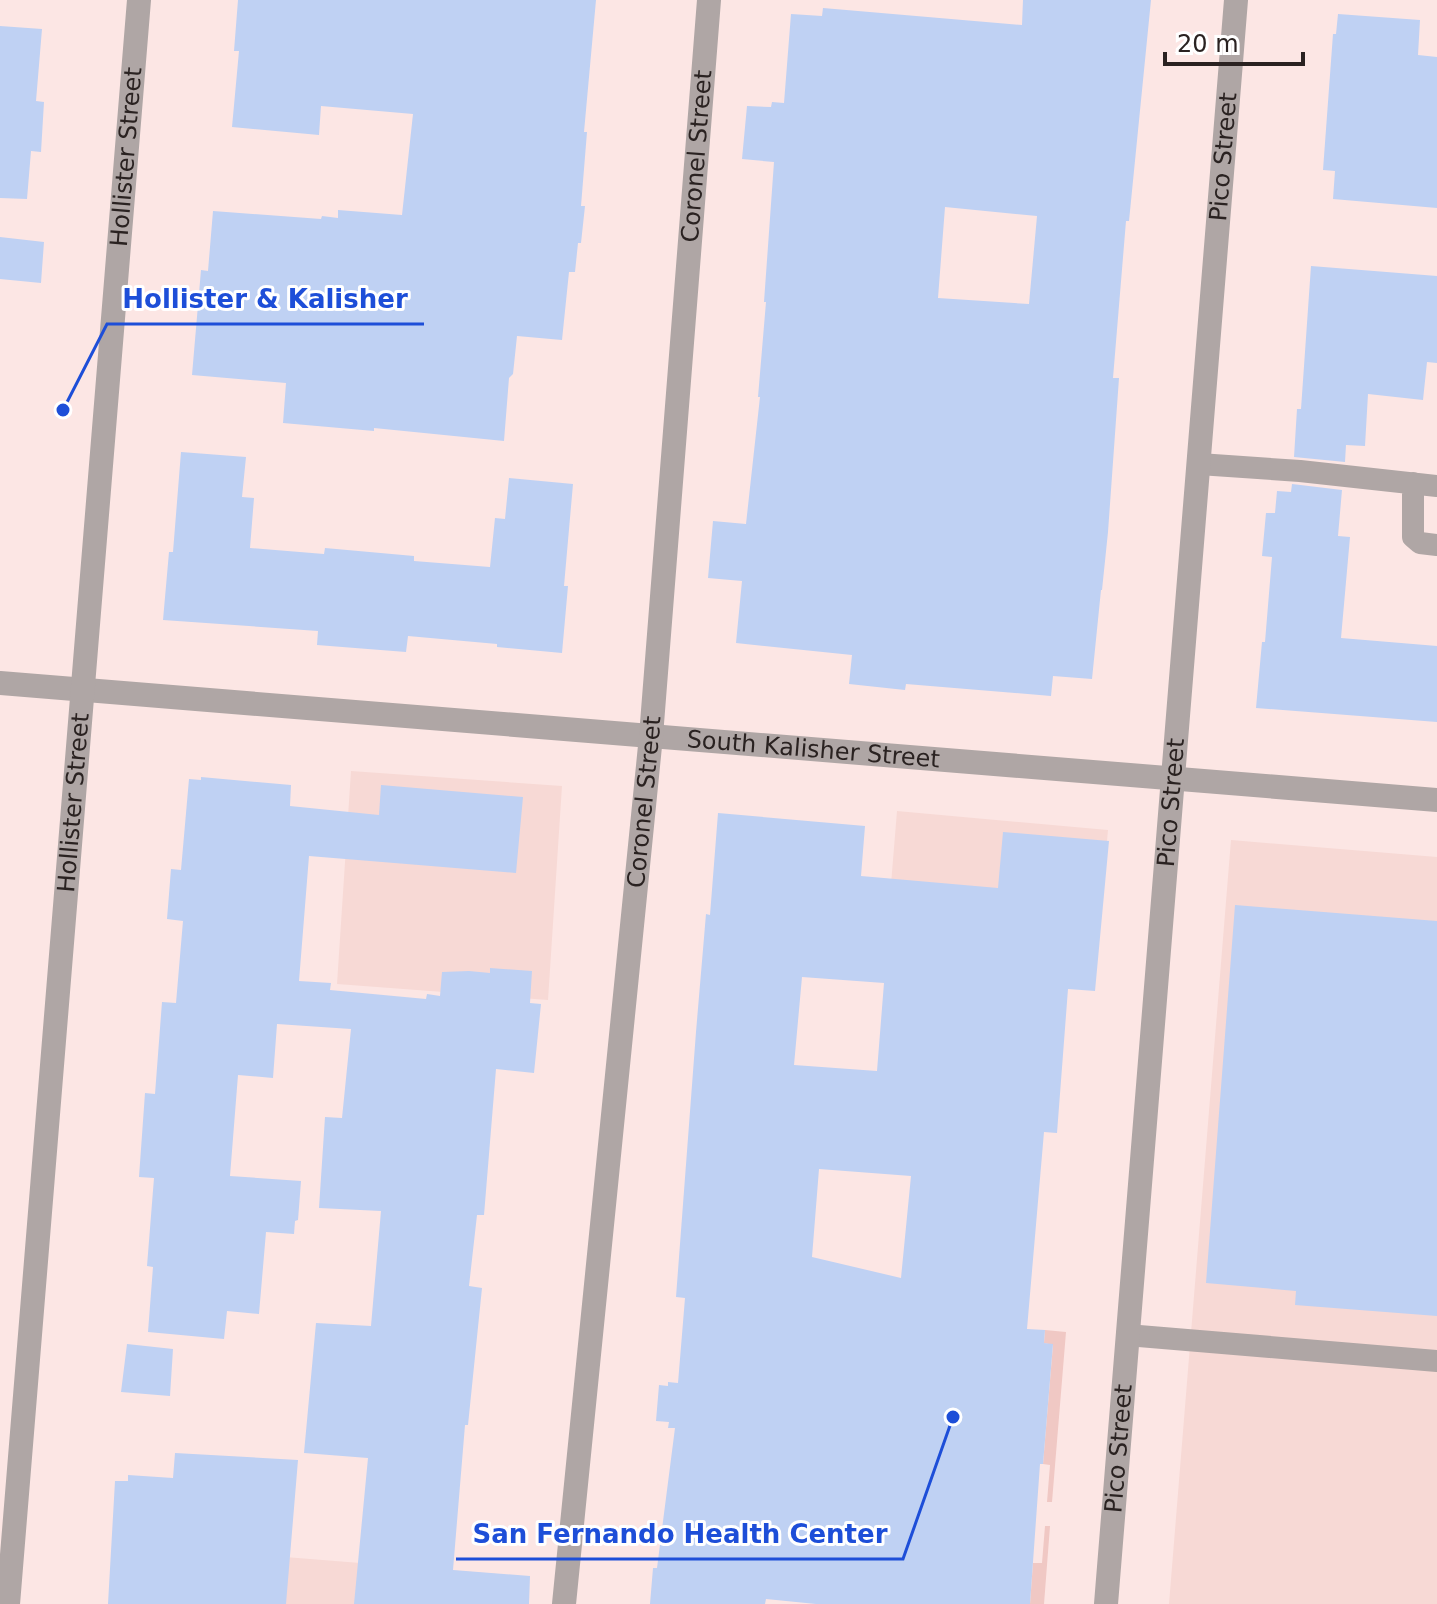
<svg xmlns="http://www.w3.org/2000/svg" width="1437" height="1604" font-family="'DejaVu Sans',sans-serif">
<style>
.built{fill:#f7d9d5}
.green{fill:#f0c8c4}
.building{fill:#bfd1f3;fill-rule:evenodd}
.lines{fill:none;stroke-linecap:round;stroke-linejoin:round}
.lane{stroke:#afa6a5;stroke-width:22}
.street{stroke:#afa6a5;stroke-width:24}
.labels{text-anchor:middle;stroke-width:6;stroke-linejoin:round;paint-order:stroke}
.street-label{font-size:24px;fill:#2a2221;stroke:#fff}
.leader{fill:none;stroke:#1d4ed8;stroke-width:3}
.callout-dot{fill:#1d4ed8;stroke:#fff;stroke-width:3}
.callout-label{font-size:26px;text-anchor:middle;font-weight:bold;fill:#1d4ed8;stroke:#fff;stroke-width:6;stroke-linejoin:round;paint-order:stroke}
</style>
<rect width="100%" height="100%" fill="#fce6e4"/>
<!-- built -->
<path class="built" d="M 351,771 L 562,786 L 548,1000 L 337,984 Z
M 897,811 L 1108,830 L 1094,986 L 884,970 Z
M 1231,840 L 1437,857 L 1437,1604 L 1169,1604 Z
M 285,1557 L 498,1574 L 496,1604 L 281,1604 Z"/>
<!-- green -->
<path class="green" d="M 1045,1330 L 1066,1332 L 1052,1502 L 1047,1502 L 1050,1465 L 1043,1464 L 1053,1345 L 1044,1343 Z
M 1045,1526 L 1050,1526 L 1044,1604 L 1030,1604 L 1033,1563 L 1042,1563 Z"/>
<!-- building -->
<path class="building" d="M 238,0 L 596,0 L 584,132 L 587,132 L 581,206 L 585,206 L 581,243 L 578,243 L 575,272 L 569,272 L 562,340 L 517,336 L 513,374 L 509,378 L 504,441 L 374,428 L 374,431 L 283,423 L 286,383 L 192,375 L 201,270 L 208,271 L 213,211 L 321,219 L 322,216 L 338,218 L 338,210 L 402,215 L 413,114 L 321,106 L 319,135 L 232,127 L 239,51 L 234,51 Z
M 1023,0 L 1151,0 L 1129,221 L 1126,221 L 1113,378 L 1119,378 L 1108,532 L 1102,590 L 1101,590 L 1092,679 L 1053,676 L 1051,696 L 906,684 L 905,690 L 849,684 L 852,655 L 736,643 L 742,581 L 708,578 L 713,521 L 746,524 L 760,397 L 758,397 L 766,302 L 764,302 L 774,162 L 742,159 L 747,106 L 771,107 L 772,102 L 784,103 L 791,14 L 822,16 L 823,8 L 1022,25 ZM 945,207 L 1037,216 L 1029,304 L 938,298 Z
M 1338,14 L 1420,20 L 1418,55 L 1437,57 L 1437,208 L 1333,199 L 1335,171 L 1323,170 L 1333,34 L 1336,34 Z
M 0,26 L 42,29 L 36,101 L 44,102 L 41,152 L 31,151 L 27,199 L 0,198 Z
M 0,237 L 44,242 L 41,283 L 0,279 Z
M 1311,266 L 1437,276 L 1437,363 L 1427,362 L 1423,400 L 1368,394 L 1365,446 L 1346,445 L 1345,462 L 1294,457 L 1297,409 L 1301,409 Z
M 181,452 L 246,457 L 242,497 L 254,498 L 250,548 L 324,554 L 325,548 L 414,556 L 414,561 L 490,567 L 495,518 L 505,519 L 509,478 L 573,484 L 564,586 L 568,586 L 562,653 L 497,647 L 497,644 L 408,636 L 406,652 L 317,645 L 318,631 L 163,620 L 169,552 L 173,552 Z
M 1292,484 L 1342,490 L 1338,536 L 1350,537 L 1341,638 L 1437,646 L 1437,722 L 1256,708 L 1262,642 L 1265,642 L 1272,557 L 1262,556 L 1266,513 L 1275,513 L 1277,491 L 1291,492 Z
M 201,777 L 291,785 L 290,806 L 379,815 L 381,785 L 523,797 L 516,873 L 309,856 L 299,981 L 331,983 L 330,990 L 426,999 L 427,994 L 440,996 L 442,972 L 469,971 L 490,973 L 490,968 L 532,971 L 530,1003 L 541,1004 L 534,1073 L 496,1069 L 484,1215 L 477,1215 L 469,1286 L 482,1288 L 468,1425 L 465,1425 L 453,1570 L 530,1576 L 529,1604 L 354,1604 L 368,1458 L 304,1453 L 316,1323 L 371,1326 L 381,1211 L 319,1208 L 325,1117 L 342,1118 L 351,1029 L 277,1024 L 273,1078 L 238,1075 L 230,1176 L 301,1181 L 298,1220 L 295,1221 L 294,1234 L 266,1232 L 259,1314 L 227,1311 L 224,1339 L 148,1332 L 153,1267 L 147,1266 L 154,1178 L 139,1177 L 145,1093 L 155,1094 L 162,1002 L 176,1003 L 183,921 L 167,919 L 171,869 L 181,870 L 189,779 L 201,780 Z
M 718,813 L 865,826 L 861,876 L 998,888 L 1003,832 L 1109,841 L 1095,991 L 1068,989 L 1057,1133 L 1044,1132 L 1027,1329 L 1045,1330 L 1044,1343 L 1053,1344 L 1043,1464 L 1040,1464 L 1030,1604 L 816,1604 L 766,1599 L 765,1604 L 650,1604 L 653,1568 L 657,1568 L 675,1428 L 668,1428 L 669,1422 L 656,1421 L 659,1385 L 668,1386 L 668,1382 L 678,1383 L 685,1298 L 676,1297 L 696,1032 L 706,914 L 710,915 ZM 802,977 L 884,983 L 877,1071 L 794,1065 ZM 819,1169 L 911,1176 L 901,1278 L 812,1257 Z
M 1235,905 L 1437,921 L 1437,1316 L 1295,1305 L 1296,1291 L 1206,1283 Z
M 127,1344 L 173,1349 L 170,1396 L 121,1392 Z
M 175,1453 L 298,1460 L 286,1604 L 108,1604 L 115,1481 L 128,1481 L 128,1475 L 173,1478 Z"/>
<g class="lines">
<!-- lane -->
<path class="lane" d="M 1199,464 L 1300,471 L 1437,486
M 1413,483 L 1413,537 L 1420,543 L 1437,545
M 1127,1335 L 1437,1361"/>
<!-- street -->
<g class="street">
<path id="s1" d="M 0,683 L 1437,800"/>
<path id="s2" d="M 8,1604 L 139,0"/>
<path id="s3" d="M 564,1604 L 651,736 L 709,0"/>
<path id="s4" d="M 1106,1604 L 1236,0"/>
</g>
</g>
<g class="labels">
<!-- street labels -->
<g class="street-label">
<text dy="8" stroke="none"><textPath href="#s2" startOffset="1452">Hollister Street</textPath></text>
<text dy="8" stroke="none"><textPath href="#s4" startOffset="1452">Pico Street</textPath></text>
<text dy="8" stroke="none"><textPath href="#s3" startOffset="1454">Coronel Street</textPath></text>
<text dy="8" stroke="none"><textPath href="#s1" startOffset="816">South Kalisher Street</textPath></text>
<text dy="8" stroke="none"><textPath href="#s2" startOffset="804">Hollister Street</textPath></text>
<text dy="8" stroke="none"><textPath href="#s4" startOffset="804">Pico Street</textPath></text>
<text dy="8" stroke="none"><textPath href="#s3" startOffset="806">Coronel Street</textPath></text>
<text dy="8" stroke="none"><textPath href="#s4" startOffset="156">Pico Street</textPath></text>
</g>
</g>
<!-- callouts -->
<path class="leader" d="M63 410L107 324H424M953 1417L903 1559H456"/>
<g class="callout-dot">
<circle cx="63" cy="410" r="8"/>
<circle cx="953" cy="1417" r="8"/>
</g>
<g class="callout-label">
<text x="265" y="308">Hollister &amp; Kalisher</text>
<text x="680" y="1543">San Fernando Health Center</text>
</g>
<!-- scale -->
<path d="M1165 52v12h138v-12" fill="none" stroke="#2a2221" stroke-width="4"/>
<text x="1177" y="52" font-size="24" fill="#2a2221" stroke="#ffffff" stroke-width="6" paint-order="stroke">20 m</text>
</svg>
